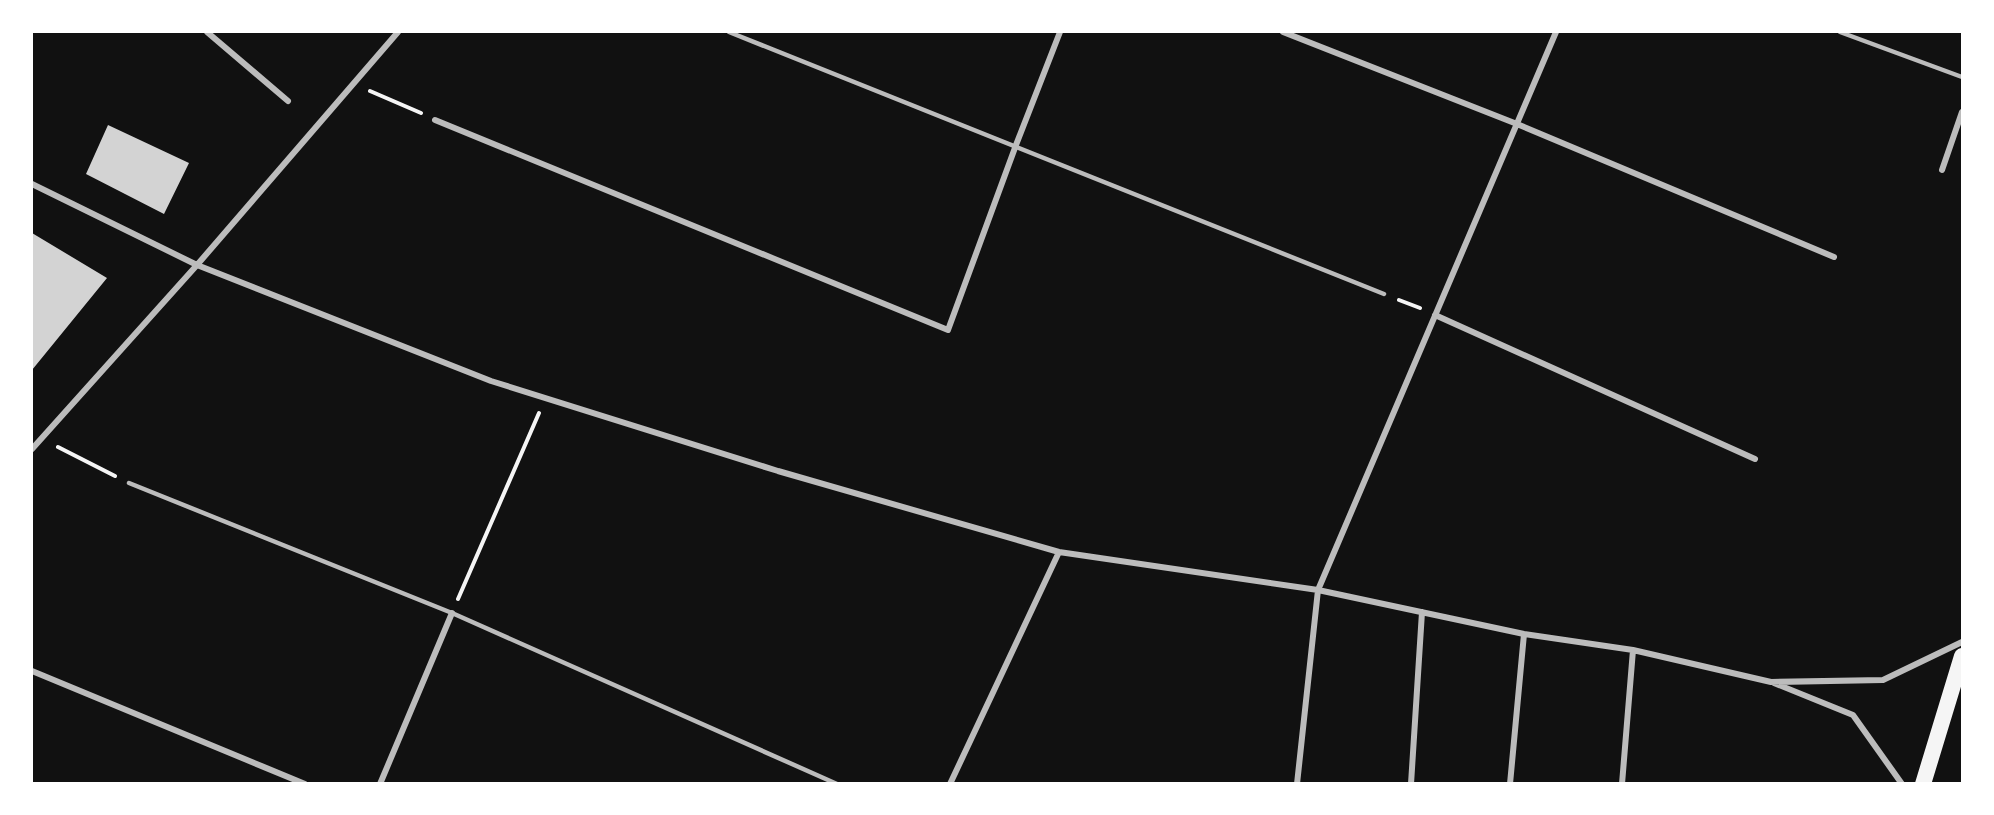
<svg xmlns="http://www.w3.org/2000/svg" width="1994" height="815" font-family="Cabin,sans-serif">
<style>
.building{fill:#d3d3d3}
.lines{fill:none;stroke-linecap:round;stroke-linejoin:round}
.path{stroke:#f5f5f5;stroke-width:4}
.service{stroke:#bcbcbc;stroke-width:4.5}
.minor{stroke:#bcbcbc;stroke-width:6}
.trunk{stroke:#f5f5f5;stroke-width:16}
</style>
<rect width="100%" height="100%" fill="#111"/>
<!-- building -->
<path class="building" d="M 108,125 L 189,163 L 164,214 L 86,174 Z
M 32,233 L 107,278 L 32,370 Z"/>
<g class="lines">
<!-- path -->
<path class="path" d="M 370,91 L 421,113
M 1399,300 L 1420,308
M 58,447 L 115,476
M 458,599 L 539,413"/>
<!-- service -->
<path class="service" d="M 729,32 L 1384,294
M 1840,32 L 1962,77
M 129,483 L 452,613 L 837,784"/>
<!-- minor -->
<path class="minor" d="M 207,32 L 288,101
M 1283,32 L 1517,124 L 1834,257
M 435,120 L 948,330 L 1016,145 L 1060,32
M 1942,170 L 1962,112
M 32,184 L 197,265 L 491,381 L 778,471 L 1059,552 L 1318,590 L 1524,634 L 1633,650 L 1771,682 L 1883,680 L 1962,642
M 1435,315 L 1755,459
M 32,449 L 197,265 L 398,32
M 32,671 L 305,784
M 1774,683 L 1853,715 L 1902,784
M 380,784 L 452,613
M 950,784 L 1059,552
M 1297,784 L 1318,590 L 1556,32
M 1411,784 L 1422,612
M 1510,784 L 1524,634
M 1622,784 L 1633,650"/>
<!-- trunk -->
<path class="trunk" d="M 1923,784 L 1962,656"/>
</g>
<!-- border -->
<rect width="1994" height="815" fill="none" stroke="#ffffff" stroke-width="66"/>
</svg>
